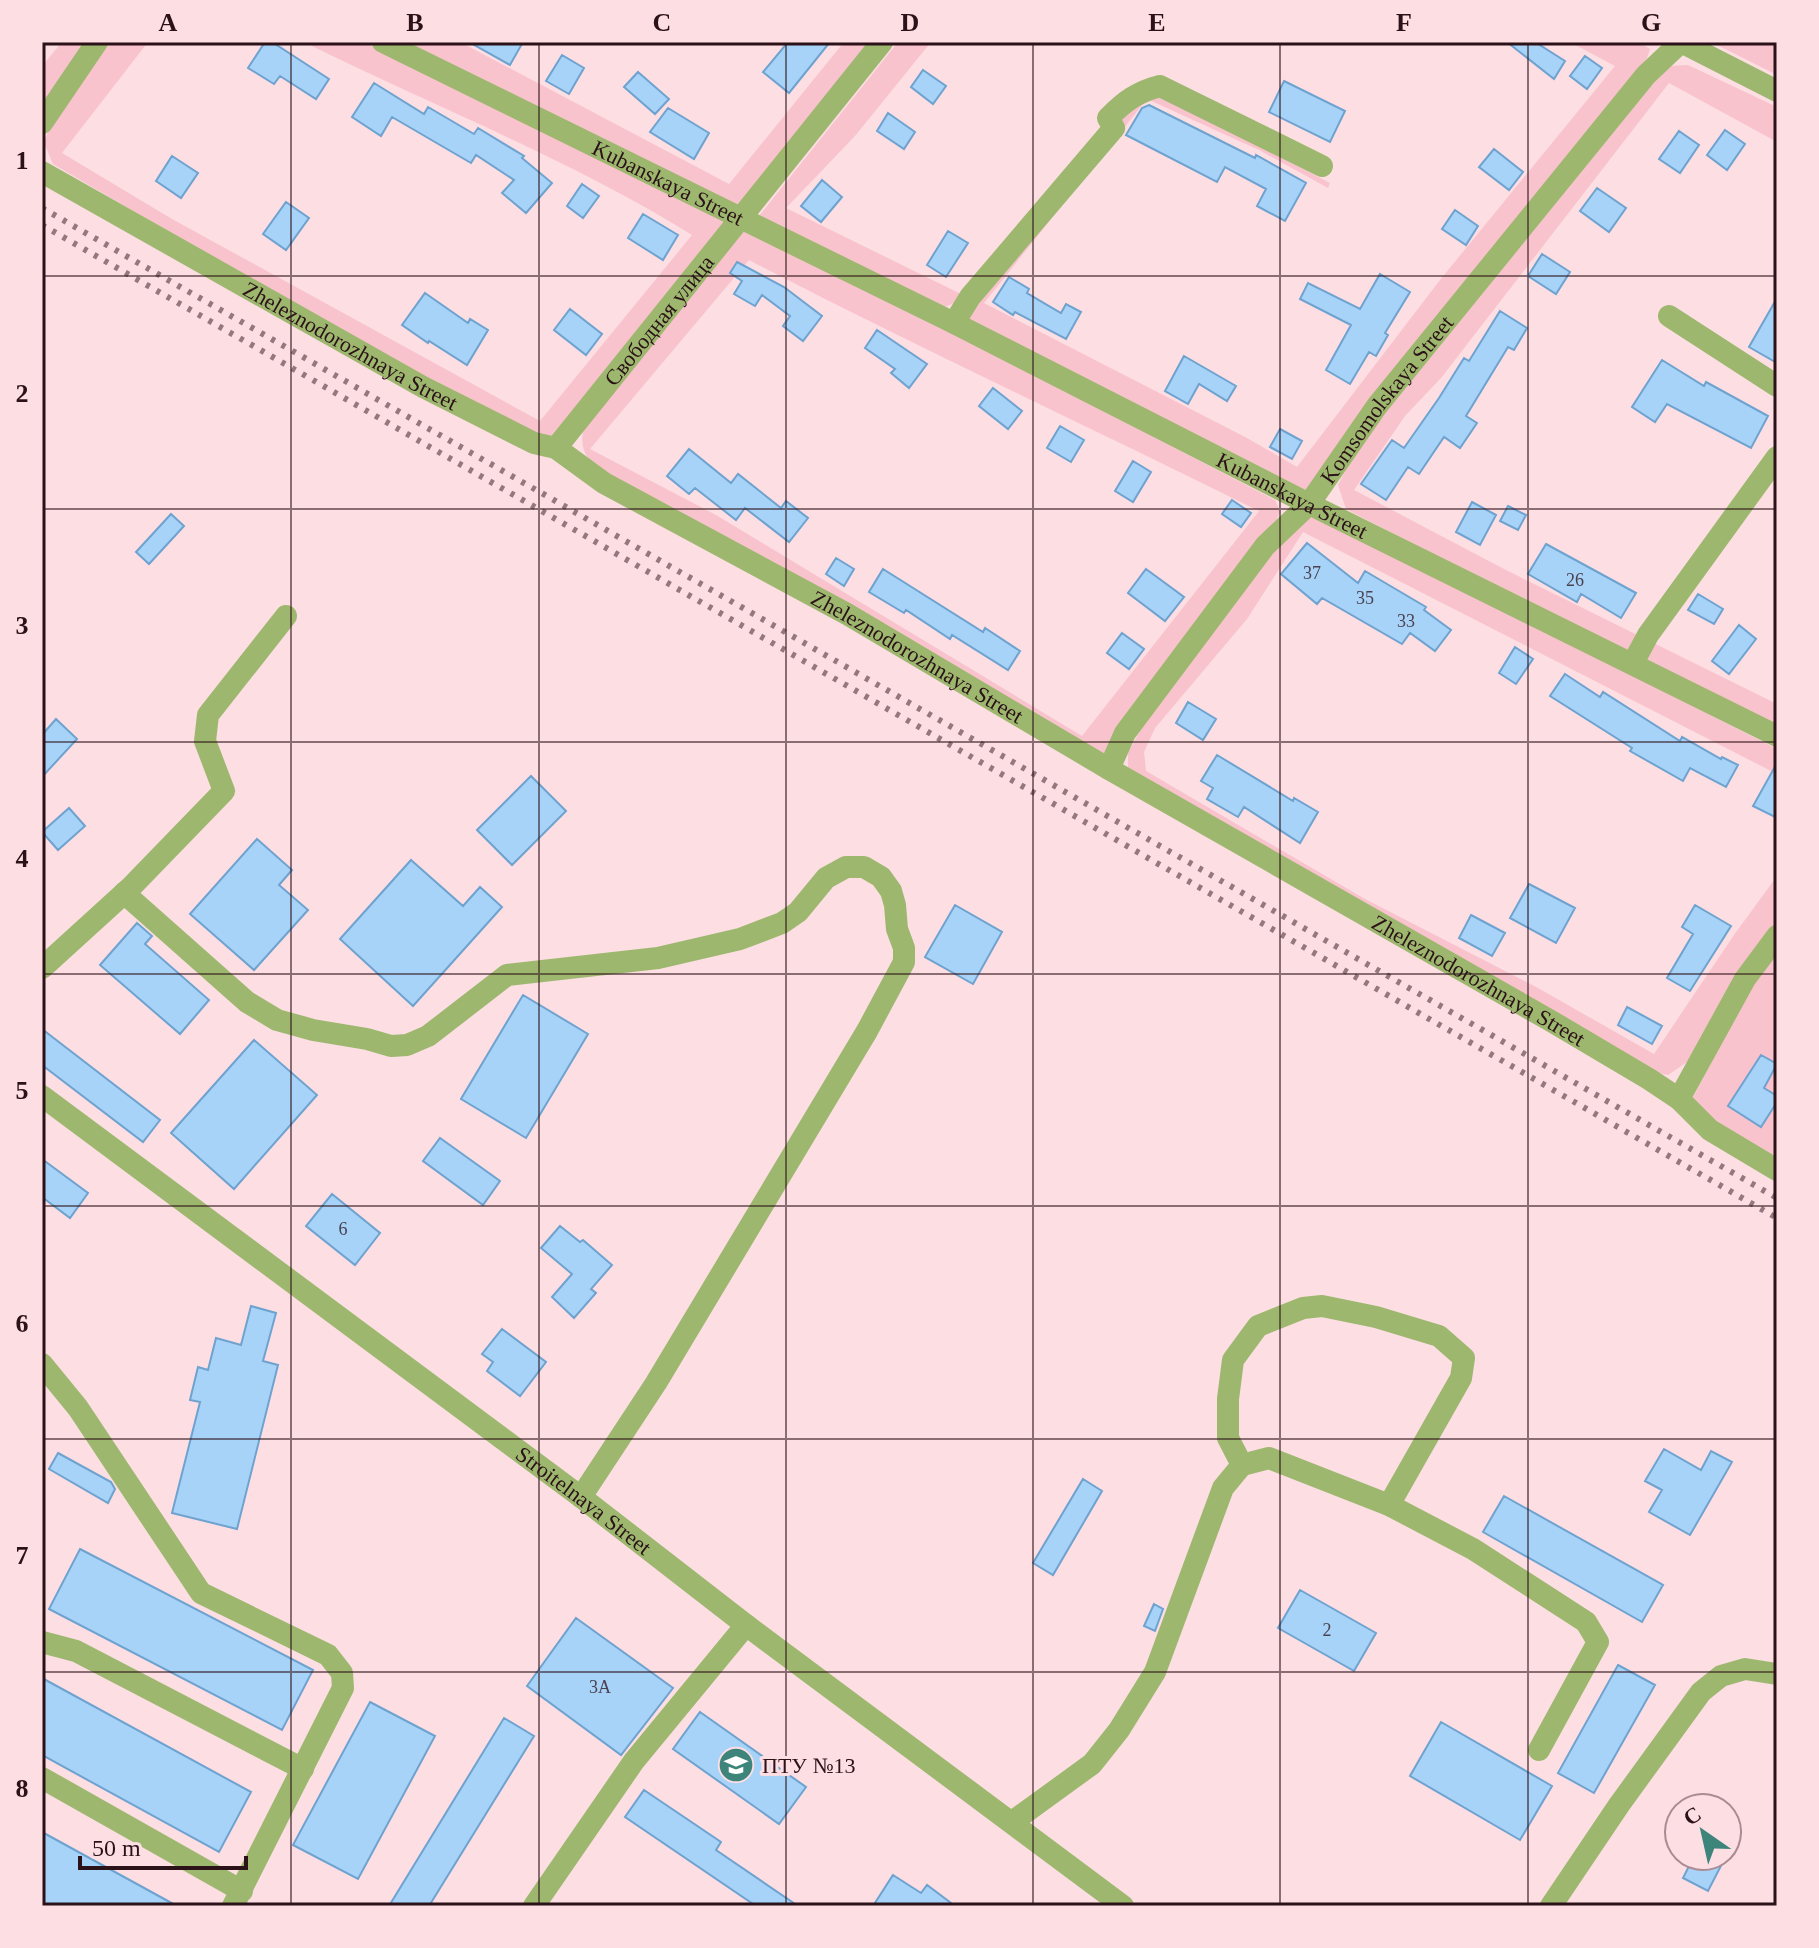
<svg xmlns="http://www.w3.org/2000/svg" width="1819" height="1948" font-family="Georgia,serif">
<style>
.green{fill:#f9c3cd;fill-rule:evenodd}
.building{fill:#a8d3f8;stroke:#6ea2cf;stroke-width:2}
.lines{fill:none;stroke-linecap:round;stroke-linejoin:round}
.minor{stroke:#9db86e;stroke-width:22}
.rail{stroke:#94787e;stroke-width:6;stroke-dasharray:4 8;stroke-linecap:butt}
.grid{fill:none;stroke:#2b1118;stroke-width:2;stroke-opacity:0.55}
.labels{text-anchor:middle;stroke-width:6;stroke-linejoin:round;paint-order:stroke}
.number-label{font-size:18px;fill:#4a4250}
.street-label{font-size:22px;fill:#2b1118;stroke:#fcdee3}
.poi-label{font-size:22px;fill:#2b1118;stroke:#fcdee3;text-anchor:start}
.neatline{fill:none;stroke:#2b1118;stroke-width:3}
.grid-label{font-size:26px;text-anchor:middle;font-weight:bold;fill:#2b1118}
</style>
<rect width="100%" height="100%" fill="#fcdee3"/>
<!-- green -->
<path class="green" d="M 62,42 L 91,42 L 42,112 L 42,66 Z
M 107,42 L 148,42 L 62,153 L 172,219 L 540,421 L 692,235 C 570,159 433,106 304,42 L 364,42 L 554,134 L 730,224 L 555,437 L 531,435 L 417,377 L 53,164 L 44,143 L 53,117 Z
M 407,42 L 460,42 L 729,184 L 844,42 L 871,42 L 740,206 Z
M 898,42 L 931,42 L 855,136 L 786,208 L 961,294 L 954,303 L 943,308 L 759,216 Z
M 1570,42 L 1639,42 L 1650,49 L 1647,58 L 1600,120 L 1308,490 L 1297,490 L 964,320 L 1134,104 L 1147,96 L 1165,97 L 1330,183 L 1328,188 L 1259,150 L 1147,99 L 984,303 L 1247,438 L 1297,467 L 1440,280 L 1615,66 Z
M 1711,42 L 1777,42 L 1777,75 Z
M 1688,65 L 1777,107 L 1777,142 L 1669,83 L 1441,378 L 1405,416 L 1354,490 L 1504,569 L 1777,704 L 1777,725 L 1581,631 L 1346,509 L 1338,485 L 1357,448 L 1667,66 Z
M 741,229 L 978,346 L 1275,500 L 1280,511 L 1273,529 L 1105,755 L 599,473 C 585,456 578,446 585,424 ZM 749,260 C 917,347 1089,427 1259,511 L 1082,736 L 716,515 L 590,449 Z
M 1301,517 L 1322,518 L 1777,749 L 1777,774 L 1303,532 L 1247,619 L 1155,728 L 1144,752 L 1146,771 L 1365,899 L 1538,988 L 1654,1054 L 1734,935 L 1777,876 L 1777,930 L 1690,1060 L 1668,1075 L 1648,1071 L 1128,769 L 1128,753 L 1143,725 L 1229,603 Z
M 1777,952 L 1777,1164 L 1714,1127 L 1691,1101 L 1752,986 Z"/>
<!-- building -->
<path class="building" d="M 265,42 L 272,42 L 329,79 L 316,99 L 280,76 L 274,84 L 248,68 Z
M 469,42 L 523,42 L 510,65 Z
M 788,42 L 830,42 L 789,93 L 763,72 Z
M 1507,42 L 1535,42 L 1565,61 L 1554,79 Z
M 562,55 L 584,68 L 569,94 L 546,81 Z
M 1585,56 L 1602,68 L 1587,89 L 1570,76 Z
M 923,70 L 946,86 L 933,104 L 911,87 Z
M 638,72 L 669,99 L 655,114 L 624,87 Z
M 1284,81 L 1345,111 L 1330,142 L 1269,112 Z
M 374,83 L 424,114 L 428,107 L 474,134 L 478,128 L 524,156 L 522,158 L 552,183 L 526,213 L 502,193 L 514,180 L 476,155 L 471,163 L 392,117 L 381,136 L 352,117 Z
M 1149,105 L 1255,158 L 1256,155 L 1306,183 L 1285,221 L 1257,206 L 1266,189 L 1225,167 L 1217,182 L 1126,135 L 1142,108 Z
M 668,108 L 709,133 L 694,159 L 650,132 Z
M 888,113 L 915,132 L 904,149 L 877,131 Z
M 1725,130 L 1745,144 L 1727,170 L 1707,155 Z
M 1679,131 L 1699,145 L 1680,173 L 1659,159 Z
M 1494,149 L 1523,172 L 1509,190 L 1479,167 Z
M 172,156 L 198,173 L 181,198 L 156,181 Z
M 822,180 L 842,197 L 821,222 L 801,206 Z
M 582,184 L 599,196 L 583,218 L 567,206 Z
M 1597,188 L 1626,208 L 1609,232 L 1580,211 Z
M 286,202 L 309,218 L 286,250 L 263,234 Z
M 1455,210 L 1478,226 L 1466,245 L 1442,229 Z
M 643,214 L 678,235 L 663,260 L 628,238 Z
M 948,231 L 968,243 L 946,277 L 927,265 Z
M 1542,254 L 1570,272 L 1556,294 L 1528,276 Z
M 737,262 L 784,287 L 822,316 L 803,341 L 783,326 L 790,316 L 762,295 L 755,306 L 734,294 L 742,281 L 730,273 Z
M 1380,274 L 1410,292 L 1385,333 L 1388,335 L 1376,356 L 1369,352 L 1350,384 L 1326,370 L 1351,325 L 1300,299 L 1308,283 L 1360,309 Z
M 1009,277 L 1029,289 L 1027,293 L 1061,313 L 1066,304 L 1081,312 L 1066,339 L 1015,312 L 1013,315 L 993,302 Z
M 425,293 L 468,323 L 470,319 L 488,330 L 467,365 L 429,341 L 428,343 L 402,325 Z
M 1777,298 L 1777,363 L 1749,347 Z
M 570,309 L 602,334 L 586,355 L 554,330 Z
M 1500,311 L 1527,328 L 1514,350 L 1508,347 L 1466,416 L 1477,423 L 1460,448 L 1444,437 L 1419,474 L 1408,467 L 1386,500 L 1361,484 L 1392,440 L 1404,448 L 1439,398 L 1464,358 L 1469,361 Z
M 877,330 L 927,364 L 909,388 L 891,373 L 895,369 L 865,348 Z
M 1184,356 L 1236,386 L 1227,401 L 1199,384 L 1188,404 L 1165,391 Z
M 1662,360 L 1704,386 L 1706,382 L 1768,416 L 1751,448 L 1667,404 L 1655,422 L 1632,407 Z
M 993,388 L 1022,411 L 1008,429 L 979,406 Z
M 1060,426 L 1084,440 L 1071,462 L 1047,448 Z
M 1280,429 L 1302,441 L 1292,459 L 1270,447 Z
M 689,449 L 731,483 L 738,474 L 781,508 L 786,501 L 808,518 L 789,542 L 745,508 L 736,520 L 695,488 L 689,494 L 667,476 Z
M 1133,461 L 1151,472 L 1133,502 L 1115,491 Z
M 1232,500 L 1251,513 L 1241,527 L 1222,514 Z
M 1472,502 L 1496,515 L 1480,545 L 1456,532 Z
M 1508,506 L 1526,515 L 1518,530 L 1500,521 Z
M 171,514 L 184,526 L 149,564 L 136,552 Z
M 1307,543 L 1358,583 L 1365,571 L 1426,607 L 1424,610 L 1451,630 L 1435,651 L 1410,633 L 1402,644 L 1322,598 L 1317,604 L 1281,574 Z
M 1546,544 L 1636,593 L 1621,618 L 1581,594 L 1577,602 L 1528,574 Z
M 836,558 L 854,569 L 844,586 L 826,574 Z
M 883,569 L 983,632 L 985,628 L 1020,651 L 1008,670 L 952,635 L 950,639 L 906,610 L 904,613 L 869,592 Z
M 1146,569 L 1184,597 L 1165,621 L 1128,593 Z
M 1698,594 L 1723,609 L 1714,624 L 1688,610 Z
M 1739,625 L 1756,639 L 1729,674 L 1712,661 Z
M 1122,633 L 1144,649 L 1129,669 L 1107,653 Z
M 1515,647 L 1533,659 L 1516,684 L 1499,673 Z
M 1565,674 L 1600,697 L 1603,692 L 1680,741 L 1682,737 L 1721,759 L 1722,757 L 1738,765 L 1726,787 L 1690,768 L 1683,781 L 1630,751 L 1632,748 L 1550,696 Z
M 1188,702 L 1216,719 L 1203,740 L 1176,723 Z
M 56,719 L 77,739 L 42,777 L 42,735 Z
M 1217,755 L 1293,801 L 1294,798 L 1318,812 L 1300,843 L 1244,807 L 1238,817 L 1207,799 L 1213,788 L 1201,781 Z
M 1777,763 L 1777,818 L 1753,806 Z
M 531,776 L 566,811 L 512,865 L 477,830 Z
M 69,808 L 85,826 L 58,850 L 42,832 Z
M 257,839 L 292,870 L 279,885 L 308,910 L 254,970 L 190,914 Z
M 411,860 L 463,906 L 480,887 L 502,907 L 413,1006 L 340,939 Z
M 1529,884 L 1575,908 L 1556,943 L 1510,918 Z
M 955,905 L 1002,932 L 973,984 L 925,957 Z
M 1695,905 L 1731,926 L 1690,991 L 1667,978 L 1693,934 L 1682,927 Z
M 1471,915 L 1505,933 L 1492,956 L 1459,938 Z
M 137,923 L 152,936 L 145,944 L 209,1000 L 180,1034 L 100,965 Z
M 523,995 L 588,1034 L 526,1138 L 461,1099 Z
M 1627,1007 L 1662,1026 L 1652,1044 L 1618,1025 Z
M 42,1029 L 160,1120 L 143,1142 L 42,1065 Z
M 254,1040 L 317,1095 L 234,1189 L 171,1133 Z
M 1761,1055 L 1777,1064 L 1764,1088 L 1777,1096 L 1777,1102 L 1761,1127 L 1728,1106 Z
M 440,1138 L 500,1181 L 483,1205 L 423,1161 Z
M 42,1159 L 88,1193 L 70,1218 L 42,1197 Z
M 332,1194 L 380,1233 L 355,1265 L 306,1226 Z
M 560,1226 L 580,1242 L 583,1240 L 612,1265 L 591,1289 L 596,1293 L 574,1318 L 552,1297 L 572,1274 L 541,1248 Z
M 251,1306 L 276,1313 L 263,1361 L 278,1365 L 237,1529 L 172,1513 L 200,1402 L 190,1400 L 198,1367 L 208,1370 L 216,1338 L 241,1345 Z
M 502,1329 L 546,1362 L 520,1396 L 487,1371 L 493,1362 L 482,1354 Z
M 1664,1449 L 1701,1470 L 1711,1451 L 1732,1462 L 1690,1535 L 1649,1512 L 1662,1490 L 1645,1481 Z
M 58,1453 L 111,1482 L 115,1489 L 108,1503 L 49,1469 Z
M 1083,1479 L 1102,1491 L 1053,1575 L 1033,1563 Z
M 1504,1496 L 1663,1585 L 1642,1622 L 1483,1532 Z
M 80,1549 L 313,1670 L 282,1730 L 49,1609 Z
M 1300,1590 L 1376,1633 L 1354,1671 L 1278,1628 Z
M 1154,1604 L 1163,1609 L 1155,1631 L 1144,1626 Z
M 576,1618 L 673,1688 L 621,1755 L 527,1686 Z
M 1618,1665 L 1655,1685 L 1594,1793 L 1558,1773 Z
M 42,1678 L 251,1792 L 219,1852 L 42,1755 Z
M 370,1702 L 435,1736 L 358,1879 L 293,1845 Z
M 700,1712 L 806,1787 L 779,1824 L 673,1749 Z
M 504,1718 L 534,1736 L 429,1906 L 389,1906 Z
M 1441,1722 L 1552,1786 L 1520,1840 L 1410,1776 Z
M 644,1790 L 721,1842 L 716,1850 L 798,1906 L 756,1906 L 625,1817 Z
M 42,1832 L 177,1906 L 42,1906 Z
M 1694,1856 L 1726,1856 L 1708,1891 L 1683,1878 Z
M 893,1875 L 921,1893 L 927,1885 L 955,1906 L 873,1906 Z"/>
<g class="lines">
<!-- minor -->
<g class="minor">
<path id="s1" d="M 383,42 L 954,323 L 1309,504 L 1777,736"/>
<path d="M 1681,42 L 1777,91"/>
<path d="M 42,123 L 97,42"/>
<path id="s2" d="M 42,172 L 423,387 L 534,443 L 556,448 L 604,483 L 847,614 L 1109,769 L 1551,1021 L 1649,1079 L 1679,1099 L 1710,1130 L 1777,1170"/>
<path d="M 1669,316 L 1777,386"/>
<path d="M 954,323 L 970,297 L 1114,128 L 1108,118 C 1125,101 1137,92 1160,86 L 1322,166"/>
<path id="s3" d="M 556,448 L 882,42"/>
<path d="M 1633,663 L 1648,635 L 1777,457"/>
<path id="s4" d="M 1109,769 L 1125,733 L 1265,546 L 1309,504 L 1377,406 L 1646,75 L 1681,42"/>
<path d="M 124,893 L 247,1002 L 277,1020 L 313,1030 L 367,1039 L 391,1046 L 407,1045 L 428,1036 L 507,975 L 658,958 L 740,939 L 782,923 L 798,912 L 826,878 L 846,867 L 864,867 L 881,877 L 891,891 L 895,905 L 897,929 L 904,948 L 904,962 L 867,1031 L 656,1383 L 581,1497"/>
<path d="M 42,968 L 131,887 L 224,791 L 205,741 L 208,715 L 286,616"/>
<path id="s5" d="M 42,1096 L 581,1497 L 746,1625 L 1123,1906"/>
<path d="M 1679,1099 L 1745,979 L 1777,936"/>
<path d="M 42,1364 L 78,1408 L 201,1593 L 328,1655 L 342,1673 L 343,1688 L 233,1906"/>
<path d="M 1242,1465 L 1228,1438 L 1228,1399 L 1233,1360 L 1258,1326 L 1303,1308 L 1322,1306 L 1376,1317 L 1439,1336 L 1464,1358 L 1461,1378 L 1389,1505"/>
<path d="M 42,1642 L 76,1651 L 303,1769"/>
<path d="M 42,1778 L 242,1891"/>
<path d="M 1012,1822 L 1092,1764 L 1119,1730 L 1155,1672 L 1223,1488 L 1242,1465 L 1269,1458 L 1389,1505 L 1473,1549 L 1586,1622 L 1598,1642 L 1539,1750"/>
<path d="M 534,1906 L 634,1761 L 746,1625"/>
<path d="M 1551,1906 L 1619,1805 L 1701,1692 L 1721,1676 L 1745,1669 L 1777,1674"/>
</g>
<!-- rail -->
<path class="rail" d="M 42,208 L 1777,1198
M 42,225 L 1777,1218"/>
</g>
<!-- grid -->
<path class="grid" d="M 291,42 L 291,1906M 539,42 L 539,1906M 786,42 L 786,1906M 1033,42 L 1033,1906M 1280,42 L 1280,1906M 1528,42 L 1528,1906M 42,276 L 1777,276M 42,509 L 1777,509M 42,742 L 1777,742M 42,974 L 1777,974M 42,1206 L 1777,1206M 42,1439 L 1777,1439M 42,1672 L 1777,1672"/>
<!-- icons -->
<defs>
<symbol id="school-disc" viewBox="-11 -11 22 22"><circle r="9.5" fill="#3d847b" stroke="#fcdee3"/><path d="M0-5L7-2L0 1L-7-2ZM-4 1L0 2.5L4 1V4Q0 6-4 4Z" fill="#fff"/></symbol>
</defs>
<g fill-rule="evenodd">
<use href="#school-disc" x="716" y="1745" width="40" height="40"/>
</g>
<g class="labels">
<!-- number labels -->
<g class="number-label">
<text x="1312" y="579">37</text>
<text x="1575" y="586">26</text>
<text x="1365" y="604">35</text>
<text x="1406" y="627">33</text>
<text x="343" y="1235">6</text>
<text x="1327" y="1636">2</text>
<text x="600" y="1693">3А</text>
</g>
<!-- street labels -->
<g class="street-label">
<text dy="8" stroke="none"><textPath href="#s1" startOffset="318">Kubanskaya Street</textPath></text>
<text dy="8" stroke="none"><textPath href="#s3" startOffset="164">Свободная улица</textPath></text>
<text dy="8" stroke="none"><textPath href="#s2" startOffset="354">Zheleznodorozhnaya Street</textPath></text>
<text dy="8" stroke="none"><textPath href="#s4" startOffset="464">Komsomolskaya Street</textPath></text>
<text dy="8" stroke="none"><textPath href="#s1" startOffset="1016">Kubanskaya Street</textPath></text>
<text dy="8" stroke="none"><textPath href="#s2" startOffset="1002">Zheleznodorozhnaya Street</textPath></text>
<text dy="8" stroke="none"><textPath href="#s2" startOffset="1650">Zheleznodorozhnaya Street</textPath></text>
<text dy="8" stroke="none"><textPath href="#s5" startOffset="676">Stroitelnaya Street</textPath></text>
</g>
<!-- poi labels -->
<g class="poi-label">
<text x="762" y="1773">ПТУ №13</text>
</g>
</g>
<!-- border -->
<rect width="1819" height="1948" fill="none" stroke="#fcdee3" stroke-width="88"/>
<!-- north arrow -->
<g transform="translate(1703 1832) rotate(326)"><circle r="38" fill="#fcdee3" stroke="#a88c92" stroke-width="2"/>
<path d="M0-6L14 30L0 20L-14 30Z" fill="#3d847b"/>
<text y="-12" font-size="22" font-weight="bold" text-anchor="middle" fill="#2b1118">С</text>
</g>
<!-- scale -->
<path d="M80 1856v12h166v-12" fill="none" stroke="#2b1118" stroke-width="4"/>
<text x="92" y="1856" font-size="24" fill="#2b1118" stroke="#fcdee3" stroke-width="6" paint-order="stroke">50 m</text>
<rect x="44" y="44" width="1731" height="1860" class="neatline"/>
<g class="grid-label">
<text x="168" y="31">A</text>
<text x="415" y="31">B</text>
<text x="662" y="31">C</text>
<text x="910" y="31">D</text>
<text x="1157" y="31">E</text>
<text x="1404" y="31">F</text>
<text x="1651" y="31">G</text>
<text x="22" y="169">1</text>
<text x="22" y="402">2</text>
<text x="22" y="634">3</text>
<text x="22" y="867">4</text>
<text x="22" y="1099">5</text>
<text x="22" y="1332">6</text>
<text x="22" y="1564">7</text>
<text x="22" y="1797">8</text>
</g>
</svg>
